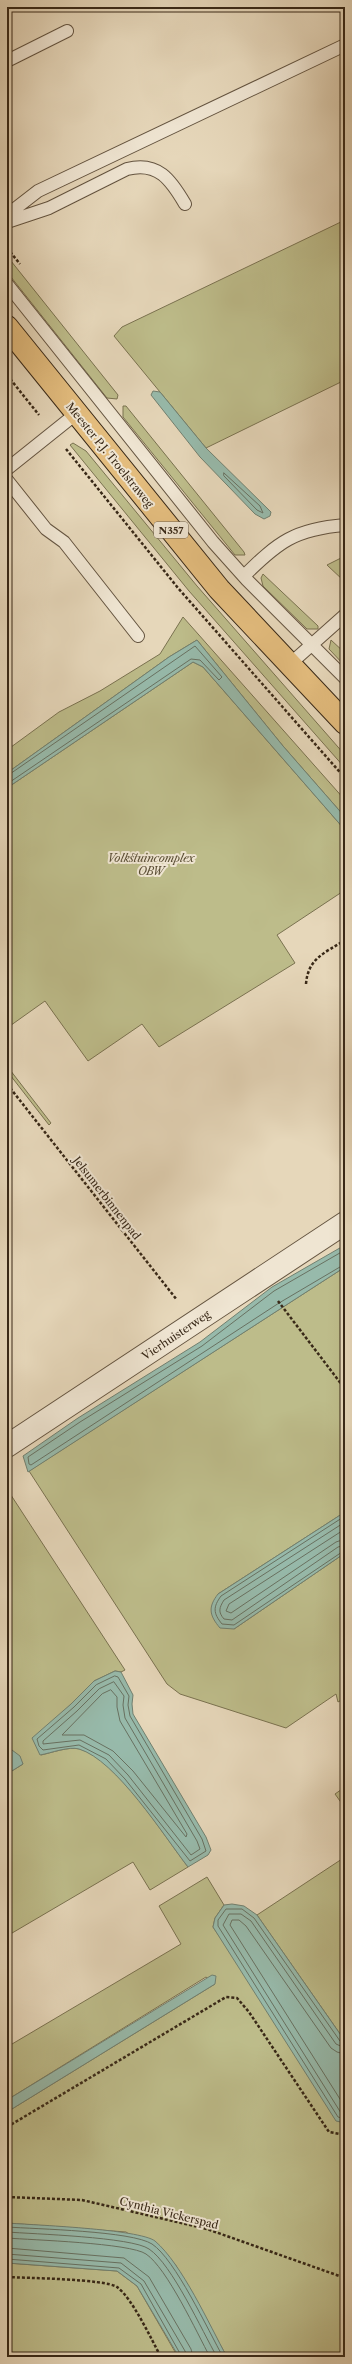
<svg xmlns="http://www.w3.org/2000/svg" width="352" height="2364" font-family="'Libre Caslon Text',serif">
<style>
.green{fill:#bdbc8a;stroke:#7a7250}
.water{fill:#97baab;stroke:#718070}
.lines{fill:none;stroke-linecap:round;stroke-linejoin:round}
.shore{stroke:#687161;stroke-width:1}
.service-casing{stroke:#645440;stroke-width:14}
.minor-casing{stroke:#645440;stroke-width:24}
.primary-casing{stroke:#382817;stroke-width:24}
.path{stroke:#382817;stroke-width:2.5;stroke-dasharray:3 2;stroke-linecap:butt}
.service{stroke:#efe5d2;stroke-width:12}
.minor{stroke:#efe5d2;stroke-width:22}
.primary{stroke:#e3bc7d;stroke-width:22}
.labels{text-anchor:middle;stroke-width:4;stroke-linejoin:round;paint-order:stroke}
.shield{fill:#efe5d2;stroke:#6f614f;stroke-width:1}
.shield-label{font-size:10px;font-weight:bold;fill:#382817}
.street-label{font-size:11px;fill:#382817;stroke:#efe5d2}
.park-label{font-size:11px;font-style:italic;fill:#594d34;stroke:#efe5d2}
</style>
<rect width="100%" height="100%" fill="#e6d7ba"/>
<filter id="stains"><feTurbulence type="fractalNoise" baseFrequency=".005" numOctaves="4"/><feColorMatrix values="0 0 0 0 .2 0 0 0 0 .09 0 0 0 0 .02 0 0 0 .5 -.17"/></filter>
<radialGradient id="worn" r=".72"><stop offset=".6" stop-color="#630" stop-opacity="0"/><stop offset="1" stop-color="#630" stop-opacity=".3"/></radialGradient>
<!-- green -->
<path class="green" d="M 345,220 L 345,380 L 206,448 L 114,336 L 122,327 Z
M 7,256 L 118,395 L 117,399 L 107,398 L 7,272 Z
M 123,406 L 126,406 L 244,552 L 245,555 L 235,555 L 123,417 Z
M 73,443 L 86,451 L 197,586 L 345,755 L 345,768 L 189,591 L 70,445 Z
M 345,556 L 345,587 L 344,581 L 327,565 Z
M 263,574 L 318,626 L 318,629 L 307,629 L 263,586 L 261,578 Z
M 183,617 L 345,800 L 345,817 L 283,746 L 197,640 L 169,657 L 7,773 L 7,750 L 59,712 L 100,691 L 160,654 Z
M 331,640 L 345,653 L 345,666 L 329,649 Z
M 193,662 L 203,667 L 345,830 L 345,890 L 277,935 L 295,963 L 159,1047 L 142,1024 L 88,1061 L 45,1001 L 7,1028 L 7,788 Z
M 7,1066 L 51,1123 L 49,1125 L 7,1071 Z
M 345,1267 L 345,1512 L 218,1594 L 234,1629 L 345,1553 L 345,1698 L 338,1702 L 336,1694 L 286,1728 L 180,1694 L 167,1684 L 29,1471 Z
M 7,1489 L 125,1670 L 121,1672 L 115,1671 L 94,1681 L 58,1717 L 41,1755 C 51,1753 69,1746 80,1749 C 117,1760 164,1836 188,1867 L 150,1890 L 133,1862 L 7,1936 L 7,1774 L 23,1764 L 12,1750 L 7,1753 Z
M 345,1787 L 345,1808 L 335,1794 Z
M 345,1857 L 345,2041 L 257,1915 Z
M 207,1877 L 224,1905 L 215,1918 L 213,1927 L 345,2123 L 345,2357 L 227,2357 L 175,2264 L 126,2232 L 7,2223 L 7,2112 L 215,1984 L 206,1977 L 7,2100 L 7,2047 L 181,1944 L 159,1906 Z
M 7,2263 L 117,2271 L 137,2286 L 178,2357 L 7,2357 Z"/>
<!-- water -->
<path class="water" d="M 153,391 L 160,392 L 206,448 L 271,512 L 270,516 L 264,519 L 255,514 L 200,457 L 151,395 Z
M 197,640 L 283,746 L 345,817 L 345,830 L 203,667 L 193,662 L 7,788 L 7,773 L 169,657 Z
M 345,1245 L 345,1267 L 28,1472 L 23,1456 L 78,1418 L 200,1342 L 272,1287 Z
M 345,1512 L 345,1553 L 234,1629 L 220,1628 C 209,1615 208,1607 218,1594 Z
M 115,1671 L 121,1672 L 133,1695 L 132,1704 L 133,1714 L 206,1837 L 211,1850 L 208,1855 L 188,1867 C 164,1836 116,1760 79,1749 C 69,1746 51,1753 40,1755 L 32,1738 L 71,1704 L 94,1681 Z
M 12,1750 L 20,1756 L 23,1764 L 7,1774 L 7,1753 Z
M 232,1904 L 244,1906 L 257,1915 L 345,2041 L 345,2123 L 336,2121 L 213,1927 L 215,1918 L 224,1905 Z
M 212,1975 L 216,1976 L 215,1984 L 7,2112 L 7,2100 Z
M 7,2223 C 33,2225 139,2229 155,2241 C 182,2264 209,2324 227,2357 L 179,2357 L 137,2286 L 117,2271 L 7,2263 Z"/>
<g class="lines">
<!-- shore -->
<path class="shore" d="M 224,473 L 260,506 L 263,513 L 257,510 L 224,476 Z
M 7,776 L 195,646 L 222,677 L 219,680 L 200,660 L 191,659 L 7,784
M 345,1250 L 274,1291 L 202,1346 L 80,1422 L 28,1457 L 29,1464 L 31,1465 L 279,1303 L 345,1264
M 345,1516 L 221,1596 C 213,1607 213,1613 222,1624 L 234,1625 L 345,1550
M 345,1522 L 224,1600 C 219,1608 218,1612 224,1619 L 232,1620 L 338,1547 L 345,1545
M 345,1529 L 229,1604 L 226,1611 L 231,1613 L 336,1542 L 345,1539
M 115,1676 L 118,1677 L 129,1696 L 128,1705 L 130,1716 L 202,1839 L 206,1851 L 190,1861 L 125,1779 L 106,1759 L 79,1745 L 43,1750 L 39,1746 L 37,1739 L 74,1707 L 96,1685 Z
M 114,1682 L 124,1696 L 123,1705 L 125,1718 L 197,1841 L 200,1849 L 191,1855 L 128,1775 L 109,1755 L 80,1740 L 43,1744 L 43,1741 L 77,1711 L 99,1689 Z
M 111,1690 L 117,1697 L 117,1707 L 120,1721 L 187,1834 L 186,1837 L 133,1771 L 113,1751 L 84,1735 L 62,1735 L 102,1694 Z
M 345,2043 L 340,2041 L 254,1918 L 242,1909 L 226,1909 L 218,1920 L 218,1926 L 338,2117 L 345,2119
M 345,2048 L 336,2044 L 251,1921 L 241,1914 L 229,1914 L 223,1925 L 341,2113 L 345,2114
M 345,2054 L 337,2052 L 331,2048 L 246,1926 L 239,1920 L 232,1920 L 230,1925 L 345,2107
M 7,2227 C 36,2229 132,2231 152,2244 C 175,2259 208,2330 223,2357
M 7,2232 C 33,2234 132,2237 149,2249 C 172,2264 202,2331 217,2357
M 7,2238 C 32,2240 130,2243 146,2254 C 167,2268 197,2333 210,2357
M 7,2248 L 124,2258 L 149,2277 L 191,2349 L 193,2357
M 7,2254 L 121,2263 L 144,2281 L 185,2351 L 187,2357
M 7,2259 L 119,2268 L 141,2284 L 182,2357"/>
<defs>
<path id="service" d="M 7,61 L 67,31
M 7,215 L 38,191 L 345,45
M 7,222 L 49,208 L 127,169 C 158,161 171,180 185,204
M 7,284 L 213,542 L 247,580 L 345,678
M 7,469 L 77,413
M 7,480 L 46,529 L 64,542 L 138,636
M 244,576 C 278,542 295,529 345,525
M 290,664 L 345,615"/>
<path id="minor" d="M 7,1446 L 345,1223"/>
<path id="primary" d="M 7,327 L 219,589 L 345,723"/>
</defs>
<!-- service casing -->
<use href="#service" class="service-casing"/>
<!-- minor casing -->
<use href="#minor" class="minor-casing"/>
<!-- primary casing -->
<use href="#primary" class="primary-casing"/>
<!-- path -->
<path class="path" d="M 7,248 L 20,264
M 7,375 L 39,415
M 66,449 L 178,588 L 345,778
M 306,984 C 308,958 325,953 345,940
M 7,1084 L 177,1300
M 278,1301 L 345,1389
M 7,2127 L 226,1997 L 237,1998 L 249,2012 L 329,2132 L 345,2135
M 7,2197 L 82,2200 L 207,2229 L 345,2278
M 7,2277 C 26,2278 105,2279 117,2287 C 133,2299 151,2339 161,2357"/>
<!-- service -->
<use href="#service" class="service"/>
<!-- minor -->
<use href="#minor" class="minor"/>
<!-- primary -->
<use href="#primary" class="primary"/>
</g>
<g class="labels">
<!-- shield labels -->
<rect class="shield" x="154" y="522" width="34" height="16" rx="3"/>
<g class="shield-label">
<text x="171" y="534">N357</text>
</g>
<!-- street labels -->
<g class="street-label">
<text transform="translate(110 455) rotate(51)" y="4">Meester P.J. Troelstraweg</text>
<text transform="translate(107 1198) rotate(52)" y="4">Jelsumerbinnenpad</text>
<text transform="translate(176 1335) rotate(-34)" y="4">Vierhuisterweg</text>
<text transform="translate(169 2213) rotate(14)" y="4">Cynthia Vickerspad</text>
</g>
<!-- park labels -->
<g class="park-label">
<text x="151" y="862">Volkstuincomplex<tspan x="151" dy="13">OBW</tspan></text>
</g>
</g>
<!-- margin -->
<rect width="352" height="2364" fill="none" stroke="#e6d7ba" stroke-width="24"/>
<rect x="8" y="8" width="336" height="2348" fill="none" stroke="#382817" stroke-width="2"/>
<rect x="12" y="12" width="328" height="2340" fill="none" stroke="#382817"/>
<rect width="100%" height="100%" filter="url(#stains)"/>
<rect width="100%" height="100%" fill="url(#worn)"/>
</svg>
